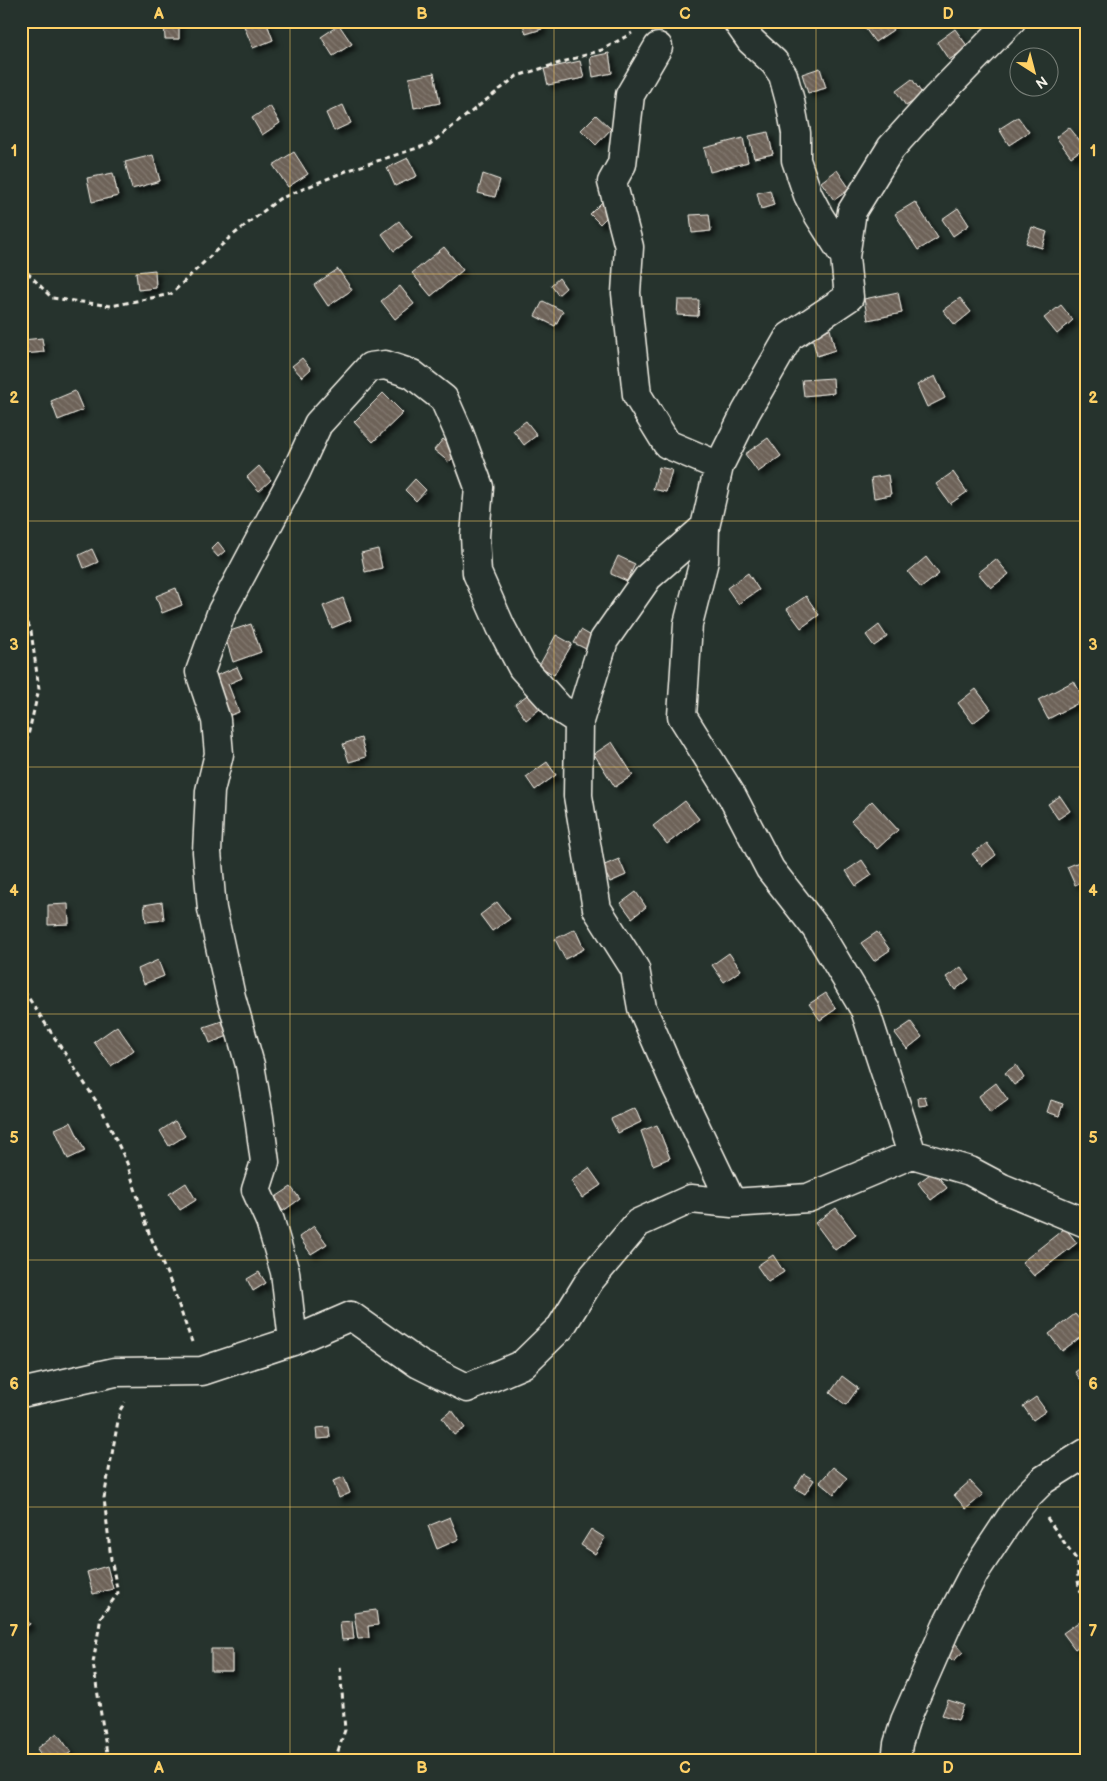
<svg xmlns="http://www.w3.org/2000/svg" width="1107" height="1781" font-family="'Balsamiq Sans',sans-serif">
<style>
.building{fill:url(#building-back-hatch);stroke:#f4f1e8;filter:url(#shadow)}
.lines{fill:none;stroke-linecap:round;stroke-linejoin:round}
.minor-casing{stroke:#f4f1e8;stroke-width:31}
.path{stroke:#f4f1e8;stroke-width:3;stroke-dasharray:5 4;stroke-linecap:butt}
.minor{stroke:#26332d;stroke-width:28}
.grid{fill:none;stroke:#ffd166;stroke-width:1;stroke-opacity:0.55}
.neatline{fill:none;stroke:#ffd166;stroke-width:2}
.grid-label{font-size:16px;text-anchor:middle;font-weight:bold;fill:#ffd166}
</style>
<defs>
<pattern id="building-back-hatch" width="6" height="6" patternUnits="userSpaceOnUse" patternTransform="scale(1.25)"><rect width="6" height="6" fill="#6d6258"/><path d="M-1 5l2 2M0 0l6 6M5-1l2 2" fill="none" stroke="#827970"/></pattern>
<filter id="shadow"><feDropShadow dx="4.5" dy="4.5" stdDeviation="2.5" flood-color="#0009"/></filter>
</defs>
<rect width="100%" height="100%" fill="#26332d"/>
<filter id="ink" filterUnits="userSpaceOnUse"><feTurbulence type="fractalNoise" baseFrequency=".02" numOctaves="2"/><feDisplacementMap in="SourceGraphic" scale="10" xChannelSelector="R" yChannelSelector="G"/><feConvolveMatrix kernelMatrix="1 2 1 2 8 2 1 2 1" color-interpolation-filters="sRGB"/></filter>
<g filter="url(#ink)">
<!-- building -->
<path class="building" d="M 256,21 L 266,21 L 273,40 L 253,48 L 244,26 Z
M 522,21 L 540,21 L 542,29 L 526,34 Z
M 860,21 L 887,21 L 893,30 L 875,42 Z
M 179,22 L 179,39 L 165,39 L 164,23 Z
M 339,25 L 352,44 L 333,56 L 321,37 Z
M 955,29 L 968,47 L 949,60 L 937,42 Z
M 609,53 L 612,73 L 593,77 L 590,57 Z
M 580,61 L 584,78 L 548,85 L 544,69 Z
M 820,68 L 826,88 L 808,93 L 802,74 Z
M 434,73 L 440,103 L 414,108 L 409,78 Z
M 912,79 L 923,95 L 906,106 L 896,91 Z
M 343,105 L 351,123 L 334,131 L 326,113 Z
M 270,106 L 280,123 L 262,135 L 252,118 Z
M 596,115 L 611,129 L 596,145 L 581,130 Z
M 1018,117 L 1029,132 L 1009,145 L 999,129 Z
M 1069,127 L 1085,147 L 1071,157 L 1056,137 Z
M 768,132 L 773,154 L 754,158 L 749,136 Z
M 743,138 L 748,162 L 710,172 L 704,148 Z
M 294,152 L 308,174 L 288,187 L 273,165 Z
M 153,155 L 160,181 L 132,189 L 125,162 Z
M 408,158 L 417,176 L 395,186 L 387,168 Z
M 837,170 L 850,189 L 834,200 L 821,182 Z
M 113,173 L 118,196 L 92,202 L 87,178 Z
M 483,174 L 500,180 L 495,197 L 478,193 Z
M 770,190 L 774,205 L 761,209 L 757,193 Z
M 602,202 L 612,212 L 600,224 L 590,214 Z
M 915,202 L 938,238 L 918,250 L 895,214 Z
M 958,208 L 969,225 L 953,236 L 942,219 Z
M 709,214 L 711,231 L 692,233 L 690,215 Z
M 399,221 L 412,238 L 394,251 L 382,234 Z
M 1032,227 L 1047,232 L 1042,248 L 1026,243 Z
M 444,247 L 463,270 L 431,296 L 412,273 Z
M 338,269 L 352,290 L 328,306 L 314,285 Z
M 155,270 L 156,288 L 138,290 L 136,272 Z
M 559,278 L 566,288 L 558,295 L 551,285 Z
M 400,286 L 414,304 L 395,319 L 381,301 Z
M 898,292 L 902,313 L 868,320 L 864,299 Z
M 960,298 L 971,312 L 955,325 L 943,310 Z
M 678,300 L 699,300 L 698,316 L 677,315 Z
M 543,301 L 563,311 L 555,326 L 535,316 Z
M 1061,305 L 1073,320 L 1057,334 L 1044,318 Z
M 830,329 L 835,350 L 817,356 L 811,333 Z
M 42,338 L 44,352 L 24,354 L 23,340 Z
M 302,358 L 311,369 L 302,377 L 292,366 Z
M 935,376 L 945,398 L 927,407 L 917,385 Z
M 833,378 L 834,393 L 804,396 L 802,380 Z
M 75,391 L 83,410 L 58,420 L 51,401 Z
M 383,393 L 403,413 L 373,442 L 354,422 Z
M 526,421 L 537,435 L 524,445 L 513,430 Z
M 768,438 L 781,456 L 758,472 L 745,454 Z
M 443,439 L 458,452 L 449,462 L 434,450 Z
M 259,466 L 271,480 L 259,491 L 247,477 Z
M 659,467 L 672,470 L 666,492 L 653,489 Z
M 953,472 L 967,492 L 950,504 L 936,484 Z
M 888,475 L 891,495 L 874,498 L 871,478 Z
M 415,479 L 426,490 L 416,501 L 405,490 Z
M 218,542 L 225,551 L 218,557 L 211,549 Z
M 92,549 L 98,562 L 84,568 L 79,555 Z
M 378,549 L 382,568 L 365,572 L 361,553 Z
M 618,556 L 635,564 L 627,581 L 611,574 L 611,571 Z
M 926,557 L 939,574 L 921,588 L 908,572 Z
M 996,559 L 1009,574 L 991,588 L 978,573 Z
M 748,573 L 759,590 L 738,604 L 727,588 Z
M 176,588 L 182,605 L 162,613 L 156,596 Z
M 806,596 L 819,615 L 801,628 L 787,609 Z
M 343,598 L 351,620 L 332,628 L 323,606 Z
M 251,624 L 261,652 L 233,662 L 224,633 Z
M 879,625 L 887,637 L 874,646 L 866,635 Z
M 581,630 L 593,637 L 586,649 L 574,643 Z
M 556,635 L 572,644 L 554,675 L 539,666 Z
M 237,667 L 242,678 L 228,684 L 239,712 L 225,717 L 210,678 Z
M 1074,681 L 1084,700 L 1048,719 L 1038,700 Z
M 976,689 L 991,709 L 973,723 L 958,703 Z
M 530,693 L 541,708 L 526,720 L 515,704 Z
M 361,738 L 366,757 L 349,762 L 343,744 Z
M 612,742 L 633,775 L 615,787 L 594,754 Z
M 547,762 L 556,775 L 535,790 L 526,777 Z
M 1060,796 L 1070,811 L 1058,819 L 1048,804 Z
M 685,801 L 699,819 L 667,844 L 653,826 Z
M 872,801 L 898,830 L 877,849 L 851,821 Z
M 987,843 L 996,855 L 982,866 L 972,854 Z
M 619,859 L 626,875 L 610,882 L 602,866 Z
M 1086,859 L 1086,880 L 1075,885 L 1067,867 Z
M 862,860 L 872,875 L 856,886 L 846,871 Z
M 636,892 L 646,907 L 632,918 L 621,903 Z
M 162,902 L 164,920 L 146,922 L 144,905 Z
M 497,902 L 510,919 L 492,931 L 480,915 Z
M 68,904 L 69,924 L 48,925 L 48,905 Z
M 575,929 L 584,949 L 565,959 L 555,939 Z
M 877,932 L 890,950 L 874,961 L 861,943 Z
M 729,953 L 741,970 L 724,982 L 712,965 Z
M 158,960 L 164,976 L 144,984 L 138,969 Z
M 961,967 L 969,979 L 955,990 L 946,977 Z
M 826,993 L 836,1009 L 820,1020 L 809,1004 Z
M 222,1021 L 228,1036 L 210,1043 L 204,1027 Z
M 911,1022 L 922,1037 L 907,1049 L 895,1033 Z
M 117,1026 L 134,1050 L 111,1066 L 94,1042 Z
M 1016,1065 L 1024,1078 L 1014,1085 L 1005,1073 Z
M 996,1083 L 1008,1100 L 990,1113 L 979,1096 Z
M 925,1096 L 927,1105 L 919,1106 L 918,1098 Z
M 1051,1100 L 1063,1104 L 1059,1116 L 1047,1112 Z
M 635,1108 L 641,1122 L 618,1133 L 611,1119 Z
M 175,1121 L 185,1136 L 169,1146 L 160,1131 Z
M 71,1122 L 85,1151 L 68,1159 L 55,1129 Z
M 657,1125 L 670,1158 L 653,1165 L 641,1131 Z
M 589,1168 L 601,1185 L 582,1198 L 571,1181 Z
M 934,1171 L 947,1188 L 931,1200 L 918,1183 Z
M 186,1183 L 196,1200 L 180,1210 L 169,1194 Z
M 291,1187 L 300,1199 L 283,1211 L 274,1198 Z
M 836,1208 L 856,1235 L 835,1250 L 815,1223 Z
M 314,1226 L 327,1244 L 311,1254 L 299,1237 Z
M 1065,1228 L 1077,1243 L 1034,1276 L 1022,1262 Z
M 773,1255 L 784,1272 L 768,1282 L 757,1266 Z
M 259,1272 L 266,1283 L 253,1291 L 247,1279 Z
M 1075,1314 L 1086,1327 L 1086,1333 L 1062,1351 L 1049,1334 Z
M 1086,1364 L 1086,1387 L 1075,1372 Z
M 842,1376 L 858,1388 L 846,1405 L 830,1393 Z
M 1036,1397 L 1046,1411 L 1033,1420 L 1023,1406 Z
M 452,1410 L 465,1428 L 454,1435 L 442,1418 Z
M 329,1427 L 330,1438 L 317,1439 L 316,1428 Z
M 833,1467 L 847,1478 L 834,1494 L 820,1482 Z
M 804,1474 L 814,1480 L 805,1494 L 795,1488 Z
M 344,1477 L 350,1493 L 339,1498 L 333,1481 Z
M 970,1481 L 983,1495 L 966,1509 L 954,1495 Z
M 450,1517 L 459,1539 L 437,1549 L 428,1526 Z
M 591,1529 L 605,1538 L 595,1554 L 581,1545 Z
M 107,1566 L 113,1589 L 93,1594 L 87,1572 Z
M 376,1610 L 378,1625 L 368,1626 L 369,1638 L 358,1639 L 354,1613 Z
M 21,1612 L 30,1624 L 21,1630 Z
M 352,1621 L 354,1639 L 342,1640 L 340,1622 Z
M 1080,1621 L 1086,1629 L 1086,1632 L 1082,1635 L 1086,1641 L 1075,1649 L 1063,1633 Z
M 954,1642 L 963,1652 L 953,1661 L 944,1651 Z
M 211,1649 L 232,1649 L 232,1671 L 211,1671 Z
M 948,1700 L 964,1705 L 958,1720 L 942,1715 Z
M 57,1733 L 71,1752 L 61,1760 L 45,1760 L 37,1749 Z"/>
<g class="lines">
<defs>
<path id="minor" d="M 737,21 L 751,41 L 774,62 L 783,75 L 790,101 L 796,133 L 796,160 L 808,195 L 819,216 L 845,257
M 658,47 L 630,95 L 622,164 L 612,182 L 629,247 L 626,293 L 637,395 L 667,444 L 719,466
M 705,527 L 648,577 L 604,640 L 579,721 L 578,796 L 597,909 L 635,969 L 642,1008 L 676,1086 L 732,1203
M 912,1154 L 865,1010 L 816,928 L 770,869 L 732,796 L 682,716 L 688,624 L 704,561 L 705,527 L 719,466 L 746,412 L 789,337 L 849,297 L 845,257 L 852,211 L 891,148 L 937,97 L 1011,21
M 293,1341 L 285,1272 L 270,1221 L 256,1190 L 265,1162 L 259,1117 L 250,1065 L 231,997 L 212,909 L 207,852 L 210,791 L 219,754 L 216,720 L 200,672 L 222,611 L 296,472 L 318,424 L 370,367 L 385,365 L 412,374 L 444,399 L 459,433 L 479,487 L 475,536 L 477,573 L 501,627 L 522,667 L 559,708 L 579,721
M 21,1393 L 115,1372 L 202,1371 L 293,1341 L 351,1316 L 419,1364 L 467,1388 L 523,1364 L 561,1327 L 590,1280 L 638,1223 L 691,1199 L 732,1203 L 808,1198 L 912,1154 L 970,1171 L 1002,1188 L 1086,1223
M 896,1760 L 898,1744 L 905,1721 L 948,1623 L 974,1573 L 1015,1511 L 1029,1494 L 1043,1480 L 1086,1453"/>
</defs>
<!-- minor casing -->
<use href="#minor" class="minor-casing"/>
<!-- path -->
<path class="path" d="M 21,266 L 52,298 L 111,306 L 171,294 L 228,239 L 279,199 L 346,171 L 430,144 L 517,76 L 602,50 L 632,33
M 21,606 L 31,631 L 39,689 L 21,765
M 21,857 L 22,988 L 102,1110 L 127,1163 L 149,1233 L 170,1281 L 192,1342
M 1047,1518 L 1076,1559 C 1080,1573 1074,1587 1086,1598
M 108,1760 L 93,1663 L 101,1617 L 118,1593 L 111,1559 L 104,1498 L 120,1410 L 125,1402
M 335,1760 L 345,1730 L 340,1666"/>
<!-- minor -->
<use href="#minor" class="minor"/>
</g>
</g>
<!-- grid -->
<path class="grid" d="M 290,21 L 290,1760M 554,21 L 554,1760M 816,21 L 816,1760M 21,274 L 1086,274M 21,521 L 1086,521M 21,767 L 1086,767M 21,1014 L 1086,1014M 21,1260 L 1086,1260M 21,1507 L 1086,1507"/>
<!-- margin -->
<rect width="1107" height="1781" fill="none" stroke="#26332d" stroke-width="55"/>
<!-- north arrow -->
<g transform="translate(1034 72) rotate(144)"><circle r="24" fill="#26332d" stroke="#787f78"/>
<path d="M0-4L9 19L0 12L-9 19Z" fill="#ffd166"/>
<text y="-8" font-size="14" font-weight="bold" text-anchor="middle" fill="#f4f1e8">N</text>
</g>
<rect x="28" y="28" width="1052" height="1726" class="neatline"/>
<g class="grid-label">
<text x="159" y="19">A</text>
<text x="422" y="19">B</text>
<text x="685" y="19">C</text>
<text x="948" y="19">D</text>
<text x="14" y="156">1</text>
<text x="1093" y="156">1</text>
<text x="14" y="403">2</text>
<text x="1093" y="403">2</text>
<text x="14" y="650">3</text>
<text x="1093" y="650">3</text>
<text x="14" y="896">4</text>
<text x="1093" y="896">4</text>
<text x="14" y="1143">5</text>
<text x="1093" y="1143">5</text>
<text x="14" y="1389">6</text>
<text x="1093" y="1389">6</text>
<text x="14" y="1636">7</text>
<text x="1093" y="1636">7</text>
<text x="159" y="1773">A</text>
<text x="422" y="1773">B</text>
<text x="685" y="1773">C</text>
<text x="948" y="1773">D</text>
</g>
</svg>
